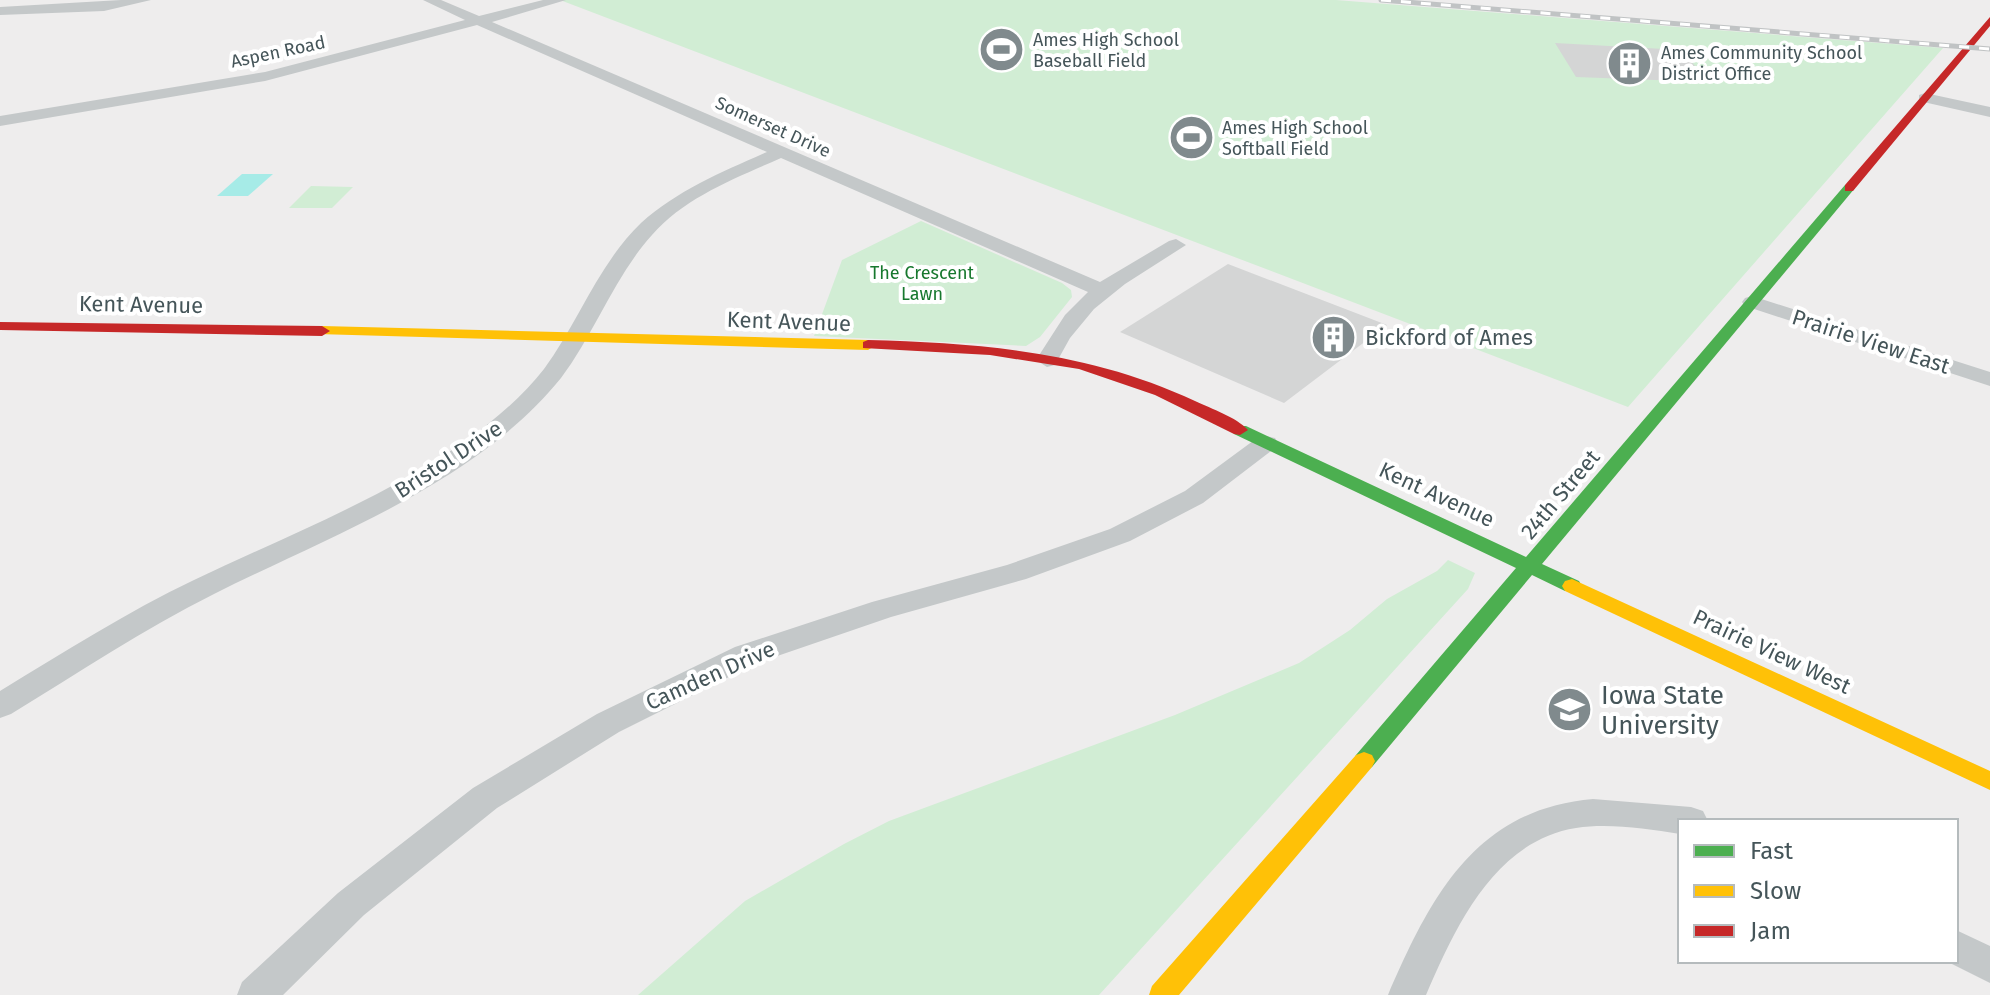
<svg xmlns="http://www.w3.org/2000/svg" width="1990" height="995" font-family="'Fira Sans',sans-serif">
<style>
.green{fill:#d1edd4}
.water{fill:#a6ebe7}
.building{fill:#d4d5d5}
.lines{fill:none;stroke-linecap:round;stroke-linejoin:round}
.street{fill:#c4c8c9;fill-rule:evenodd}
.fast{fill:#4caf50;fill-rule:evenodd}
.slow{fill:#ffc107;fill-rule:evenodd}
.jam{fill:#c62828;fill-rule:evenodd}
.rail-casing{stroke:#c0c3c4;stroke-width:5}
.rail{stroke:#fff;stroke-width:3;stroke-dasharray:10;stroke-linecap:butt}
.labels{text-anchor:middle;stroke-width:8;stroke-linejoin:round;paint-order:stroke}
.far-poi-label{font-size:18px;fill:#455559;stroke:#fff;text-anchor:start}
.far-street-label{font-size:18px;fill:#455559;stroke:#fff}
.far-park-label{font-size:18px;fill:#17782e;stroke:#fff}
.street-label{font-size:22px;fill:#455559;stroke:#fff}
.poi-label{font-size:22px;fill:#455559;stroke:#fff;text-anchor:start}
.near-poi-label{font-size:26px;fill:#455559;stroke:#fff;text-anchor:start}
</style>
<rect width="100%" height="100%" fill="#eeeded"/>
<!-- green -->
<path class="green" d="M 560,0 L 1336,0 L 1943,48 L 1628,407 Z
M 311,186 L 353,187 L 332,208 L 289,208 Z
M 921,221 L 1062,283 L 1071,290 L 1072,297 L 1040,337 L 1026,346 L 814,336 L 842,260 Z
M 1448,560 L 1475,573 L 1468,589 L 1099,995 L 638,995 L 745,901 L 844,844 L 889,821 L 1175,715 L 1299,663 L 1350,630 L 1387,599 L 1437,571 Z"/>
<!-- water -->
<path class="water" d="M 242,174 L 273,174 L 248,196 L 217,196 Z"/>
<!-- building -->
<path class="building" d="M 1555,43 L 1682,50 L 1708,82 L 1576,77 Z
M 1228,264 L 1387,325 L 1284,403 L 1120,332 Z"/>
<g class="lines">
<!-- street -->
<path class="street" d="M 121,0 L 151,0 L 104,11 L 0,15 L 0,7 Z
M 423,0 L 441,0 L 479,16 L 543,0 L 566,0 L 492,22 L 1100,282 L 1169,241 L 1176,239 L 1186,245 L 1125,284 L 1094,309 L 1070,338 L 1055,365 L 1047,367 L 1036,360 L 1065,315 L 1088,292 L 781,158 C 736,178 685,197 652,235 C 614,277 595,333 561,378 C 540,404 513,429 486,449 C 404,510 306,548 214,594 C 144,629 78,673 11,714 L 0,718 L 0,691 C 64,652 127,612 194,580 C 286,536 385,498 468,439 C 495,420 524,395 544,369 C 578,323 599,263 641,223 C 678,190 722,172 767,152 L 477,25 L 265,81 L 0,126 L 0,116 L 265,72 L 465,20 Z
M 1925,93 L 1990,107 L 1990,117 L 1919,101 L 1919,95 Z
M 1752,296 L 1990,372 L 1990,386 L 1745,306 L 1742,302 L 1745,298 Z
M 1266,436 L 1275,438 L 1278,443 L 1275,448 L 1203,503 L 1130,541 L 1026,579 L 891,617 L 757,663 L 619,732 L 497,808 L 364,915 L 283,995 L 237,995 L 242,982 L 338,893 L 473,788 L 597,714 L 735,647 L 872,602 L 1007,565 L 1110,529 L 1185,491 L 1257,438 Z
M 1593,799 L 1691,807 L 1703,811 L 1708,821 L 1680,821 L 1680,834 C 1646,829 1610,823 1576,828 C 1494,841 1455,928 1426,995 L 1388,995 C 1430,898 1475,809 1593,799 Z
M 1956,930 L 1990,946 L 1990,983 L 1946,961 L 1956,961 Z"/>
<!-- fast -->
<path class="fast" d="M 1845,185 L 1855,188 L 1542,564 L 1579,581 L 1582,586 L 1579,591 L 1565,591 L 1532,575 L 1372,767 L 1364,770 L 1356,767 L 1353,761 L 1356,755 L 1516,568 L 1234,434 L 1232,430 L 1234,426 L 1246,426 L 1526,557 Z"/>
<!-- slow -->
<path class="slow" d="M 322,326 L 868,340 L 876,345 L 868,350 L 317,334 L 317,328 Z
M 1572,579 L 1990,771 L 1990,790 L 1565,591 L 1562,586 L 1565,581 Z
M 1364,752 L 1372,755 L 1375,761 L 1372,767 L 1179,995 L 1149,995 L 1152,986 L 1356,755 Z"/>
<!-- jam -->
<path class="jam" d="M 1990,17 L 1990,26 L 1853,191 L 1845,191 L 1845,185 Z
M 0,322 L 322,326 L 330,331 L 322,336 L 0,330 Z
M 868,340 C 982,343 1091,352 1195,401 C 1212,409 1236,417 1248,430 L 1240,435 L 1234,434 L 1155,395 L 1079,369 L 990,355 L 863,348 L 863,342 Z"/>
<defs>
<path id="rail" d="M 1381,0 L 1990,49"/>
</defs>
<!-- rail casing -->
<use href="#rail" class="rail-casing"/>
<!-- rail -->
<use href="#rail" class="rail"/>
</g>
<!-- icons -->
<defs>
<symbol id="stadium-disc" viewBox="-11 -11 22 22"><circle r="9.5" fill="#808a8d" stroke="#fff"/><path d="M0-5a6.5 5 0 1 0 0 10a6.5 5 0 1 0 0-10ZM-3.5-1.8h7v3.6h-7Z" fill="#fff"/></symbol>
<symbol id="building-disc" viewBox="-11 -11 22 22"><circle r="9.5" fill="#808a8d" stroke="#fff"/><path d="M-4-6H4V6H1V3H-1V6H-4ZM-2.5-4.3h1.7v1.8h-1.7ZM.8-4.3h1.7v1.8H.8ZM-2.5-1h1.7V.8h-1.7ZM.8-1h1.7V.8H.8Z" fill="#fff"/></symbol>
<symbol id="university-disc" viewBox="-11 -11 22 22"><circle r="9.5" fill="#808a8d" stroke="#fff"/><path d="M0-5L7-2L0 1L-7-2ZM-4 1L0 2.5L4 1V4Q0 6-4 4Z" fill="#fff"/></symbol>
</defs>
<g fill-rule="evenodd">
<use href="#stadium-disc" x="976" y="24" width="51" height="51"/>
<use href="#building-disc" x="1604" y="38" width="51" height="51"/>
<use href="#stadium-disc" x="1166" y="112" width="51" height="51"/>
<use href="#building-disc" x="1308" y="312" width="51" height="51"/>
<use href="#university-disc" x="1544" y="684" width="51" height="51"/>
</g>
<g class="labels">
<!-- far-poi labels -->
<g class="far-poi-label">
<text x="1033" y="46">Ames High School<tspan x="1033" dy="21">Baseball Field</tspan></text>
<text x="1661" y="59">Ames Community School<tspan x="1661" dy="21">District Office</tspan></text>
<text x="1222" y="134">Ames High School<tspan x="1222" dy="21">Softball Field</tspan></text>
</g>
<!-- far-street labels -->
<g class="far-street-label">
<text transform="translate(278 52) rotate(-12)" y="6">Aspen Road</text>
<text transform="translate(773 127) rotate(24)" y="6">Somerset Drive</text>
</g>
<!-- far-park labels -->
<g class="far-park-label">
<text x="922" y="279">The Crescent<tspan x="922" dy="21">Lawn</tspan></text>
</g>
<!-- street labels -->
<g class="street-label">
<text transform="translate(141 304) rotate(1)" y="8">Kent Avenue</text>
<text transform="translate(789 321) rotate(2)" y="8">Kent Avenue</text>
<text transform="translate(1871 341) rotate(18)" y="8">Prairie View East</text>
<text transform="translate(448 459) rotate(-33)" y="8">Bristol Drive</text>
<text transform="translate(1437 494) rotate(25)" y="8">Kent Avenue</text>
<text transform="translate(1560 494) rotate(-50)" y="8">24th Street</text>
<text transform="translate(1772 651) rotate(25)" y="8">Prairie View West</text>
<text transform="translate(710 675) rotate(-24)" y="8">Camden Drive</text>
</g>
<!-- poi labels -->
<g class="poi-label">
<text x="1365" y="345">Bickford of Ames</text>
</g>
<!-- near-poi labels -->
<g class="near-poi-label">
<text x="1601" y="704">Iowa State<tspan x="1601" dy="30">University</tspan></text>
</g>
</g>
<!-- legend -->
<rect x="1678" y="819" width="280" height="144" fill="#ffffff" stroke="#b5bbbd" stroke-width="2"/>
<rect x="1694" y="845" width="40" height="12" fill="#4caf50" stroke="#b5bbbd" stroke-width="2"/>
<text x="1750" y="859" font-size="24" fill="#455559">Fast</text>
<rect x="1694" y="885" width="40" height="12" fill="#ffc107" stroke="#b5bbbd" stroke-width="2"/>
<text x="1750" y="899" font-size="24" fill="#455559">Slow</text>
<rect x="1694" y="925" width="40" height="12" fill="#c62828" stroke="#b5bbbd" stroke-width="2"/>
<text x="1750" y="939" font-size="24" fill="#455559">Jam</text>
</svg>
